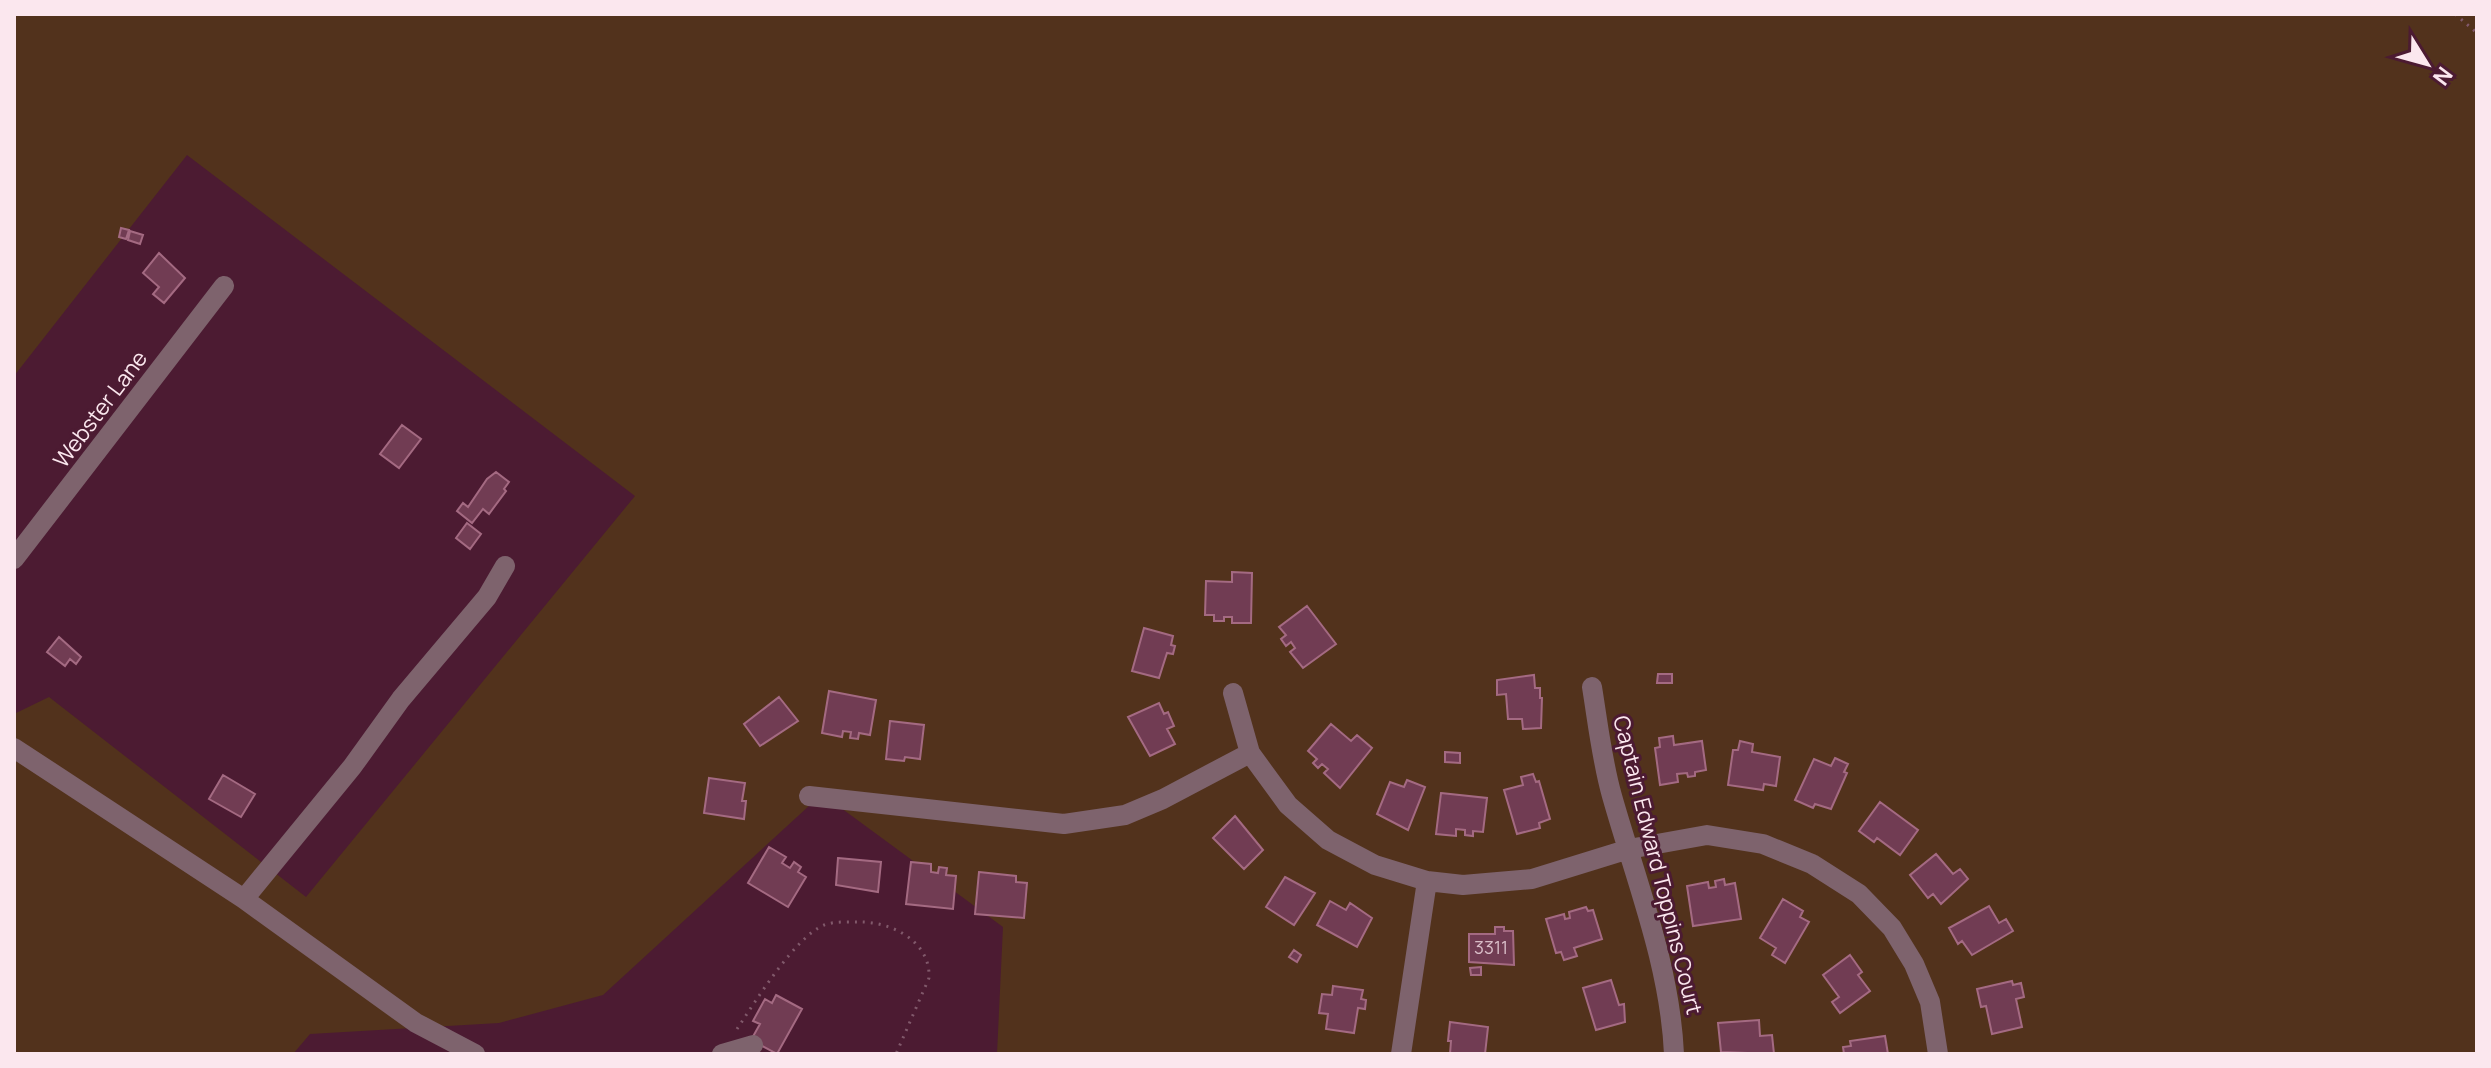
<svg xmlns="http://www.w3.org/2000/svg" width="2491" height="1068" font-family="Manrope,sans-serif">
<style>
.green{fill:#52321c}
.building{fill:#713c53;stroke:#a46a82;stroke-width:2}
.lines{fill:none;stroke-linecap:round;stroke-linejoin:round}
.path{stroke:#81596b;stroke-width:3;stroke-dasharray:2 6;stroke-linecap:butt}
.street{stroke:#7e636d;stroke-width:20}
.labels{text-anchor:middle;stroke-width:6;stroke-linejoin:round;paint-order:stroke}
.number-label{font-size:18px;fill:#d8bcc7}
.street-label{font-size:22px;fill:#fbe7ee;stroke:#4c1b32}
</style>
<rect width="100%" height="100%" fill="#4c1b32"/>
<!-- green -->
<path class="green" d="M 14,14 L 2477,14 L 2477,1054 L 997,1054 L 1003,927 L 822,794 L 603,995 L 499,1023 L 310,1034 L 293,1054 L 14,1054 L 14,714 L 49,697 L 306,897 L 635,496 L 187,155 L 14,376 Z"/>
<!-- building -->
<path class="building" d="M 121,228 L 129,230 L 126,239 L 119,237 Z
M 130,231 L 143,235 L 140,244 L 128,240 Z
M 159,253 L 185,278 L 164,303 L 153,294 L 159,287 L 143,273 Z
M 402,425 L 421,439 L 399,468 L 380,454 Z
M 496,472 L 509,482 L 504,489 L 506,491 L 489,514 L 483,509 L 472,523 L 457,511 L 463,503 L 468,507 L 487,479 Z
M 467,523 L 481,534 L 470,549 L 456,538 Z
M 1232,572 L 1252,573 L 1251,623 L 1232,623 L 1232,617 L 1224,617 L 1224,621 L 1214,621 L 1214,615 L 1205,615 L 1206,581 L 1232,582 Z
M 1307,606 L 1336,644 L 1303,668 L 1290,652 L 1295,648 L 1291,642 L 1286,646 L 1281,639 L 1286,635 L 1279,627 Z
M 1144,628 L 1173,636 L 1171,645 L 1175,646 L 1173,654 L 1167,653 L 1159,678 L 1132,671 Z
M 59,637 L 81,657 L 76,664 L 70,659 L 65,666 L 47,652 Z
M 1658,674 L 1672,674 L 1672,683 L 1657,683 Z
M 1534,675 L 1535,688 L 1540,688 L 1540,698 L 1542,698 L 1541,728 L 1523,729 L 1522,719 L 1508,719 L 1506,694 L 1497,695 L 1497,680 Z
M 829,691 L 876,700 L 870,735 L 859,733 L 858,739 L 850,738 L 851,732 L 843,731 L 842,737 L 822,733 Z
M 779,697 L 798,721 L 760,746 L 744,724 Z
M 1159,703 L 1164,714 L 1168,712 L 1174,726 L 1167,729 L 1175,744 L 1150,756 L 1128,717 Z
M 890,721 L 924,725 L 920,759 L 905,757 L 904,761 L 886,759 Z
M 1331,724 L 1351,741 L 1357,735 L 1372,748 L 1340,788 L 1324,773 L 1328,769 L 1322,764 L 1318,768 L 1313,763 L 1317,759 L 1308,751 Z
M 1673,736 L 1674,745 L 1702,741 L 1706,770 L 1695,772 L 1695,776 L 1688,777 L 1687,773 L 1677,774 L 1678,782 L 1660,785 L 1655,748 L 1660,747 L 1659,738 Z
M 1740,741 L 1753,744 L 1752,752 L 1780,757 L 1776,786 L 1764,784 L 1763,790 L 1728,785 L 1733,750 L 1738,750 Z
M 1445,752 L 1460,753 L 1460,763 L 1445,762 Z
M 1835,758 L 1848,764 L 1844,772 L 1847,773 L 1831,809 L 1815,804 L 1813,808 L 1795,800 L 1814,759 L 1831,766 Z
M 1533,774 L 1536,782 L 1539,781 L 1550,819 L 1539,823 L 1540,828 L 1517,834 L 1504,790 L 1523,785 L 1521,777 Z
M 223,775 L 255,794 L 241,817 L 209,799 Z
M 709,778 L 745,783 L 742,801 L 746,801 L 744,819 L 704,813 Z
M 1407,780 L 1425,787 L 1408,830 L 1377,814 L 1390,782 L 1404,787 Z
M 1441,793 L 1487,798 L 1483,832 L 1473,831 L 1473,836 L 1465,835 L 1465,830 L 1456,829 L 1456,836 L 1436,834 Z
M 1880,802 L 1918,830 L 1900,855 L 1877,838 L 1874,842 L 1859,831 Z
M 1235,816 L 1263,850 L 1244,869 L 1213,838 Z
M 769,847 L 786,857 L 782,863 L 790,868 L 794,862 L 801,867 L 798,872 L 806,877 L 788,907 L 748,883 Z
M 1936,854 L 1953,874 L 1960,869 L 1968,879 L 1941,904 L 1933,894 L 1928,898 L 1910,875 Z
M 838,858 L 881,862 L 878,892 L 836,885 Z
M 911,862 L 931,864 L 931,872 L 938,873 L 939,867 L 947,868 L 946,875 L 956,876 L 953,909 L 906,904 Z
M 979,872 L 1016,876 L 1016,882 L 1027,883 L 1024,918 L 975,914 Z
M 1285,877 L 1315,893 L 1294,925 L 1266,907 Z
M 1724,879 L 1725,885 L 1735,883 L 1741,919 L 1693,926 L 1687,886 L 1708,882 L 1709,888 L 1716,887 L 1715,881 Z
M 1783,899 L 1803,911 L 1800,917 L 1809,922 L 1785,963 L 1772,955 L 1776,948 L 1760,938 Z
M 1330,901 L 1346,910 L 1350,903 L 1372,918 L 1357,947 L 1317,925 Z
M 1989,906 L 1999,923 L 2006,919 L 2013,931 L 1972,955 L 1962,941 L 1958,944 L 1949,928 Z
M 1586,907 L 1588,911 L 1593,910 L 1602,939 L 1574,948 L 1577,956 L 1564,960 L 1561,952 L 1556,953 L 1546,919 L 1564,914 L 1565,919 L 1570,918 L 1569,912 Z
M 1495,927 L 1504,927 L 1504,931 L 1513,931 L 1514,965 L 1469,962 L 1469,934 L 1495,934 Z
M 1294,950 L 1301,955 L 1297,962 L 1289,957 Z
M 1850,955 L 1862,972 L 1858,975 L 1870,991 L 1840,1013 L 1832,1002 L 1839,997 L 1823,975 Z
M 1481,967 L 1481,975 L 1471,975 L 1470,968 Z
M 1611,980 L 1619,1005 L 1624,1004 L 1625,1022 L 1596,1030 L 1583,988 Z
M 2012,981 L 2013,985 L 2021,983 L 2024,997 L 2016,999 L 2022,1027 L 1992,1034 L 1986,1006 L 1981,1007 L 1977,989 Z
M 1333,986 L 1363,990 L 1361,999 L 1366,1000 L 1365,1009 L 1358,1008 L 1354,1033 L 1326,1029 L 1328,1014 L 1319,1013 L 1322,994 L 1332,995 Z
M 776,995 L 802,1009 L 777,1054 L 751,1040 L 760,1024 L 753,1021 L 765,999 L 772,1003 Z
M 1759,1020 L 1760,1036 L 1772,1035 L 1774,1054 L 1721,1052 L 1718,1023 Z
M 1450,1022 L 1488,1027 L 1485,1054 L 1450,1054 L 1451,1041 L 1448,1041 Z
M 1885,1036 L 1888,1054 L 1844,1054 L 1843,1047 L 1851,1046 L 1850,1041 Z"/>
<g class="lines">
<!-- path -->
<path class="path" d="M 2455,14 L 2477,33
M 737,1029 C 755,1002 795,937 824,925 C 835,921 849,922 861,922 C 874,922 890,926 902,933 C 919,943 930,958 929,978 L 896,1054"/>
<!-- street -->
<path class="street" d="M 14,559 L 224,286
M 1592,687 C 1598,724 1602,761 1612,796 C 1636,881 1670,965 1674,1054
M 1233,693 L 1250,753 L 1288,805 L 1328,840 L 1375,865 L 1427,881 L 1463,885 L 1532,879 L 1629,849 L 1707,835 L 1763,844 L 1812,864 L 1859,894 L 1892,928 L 1914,964 L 1930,1002 L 1938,1054
M 14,748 L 244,899 L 416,1023 L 475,1054
M 809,796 L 1064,824 L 1125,815 L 1163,799 L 1250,753
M 244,899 L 352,767 L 401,699 L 487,597 L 505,566
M 722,1054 L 753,1045
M 1401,1054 L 1427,881"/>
</g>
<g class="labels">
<!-- number labels -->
<g class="number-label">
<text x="1491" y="954">3311</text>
</g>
<!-- street labels -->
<g class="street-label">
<text transform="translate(100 409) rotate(-53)" y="8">Webster Lane</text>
<text transform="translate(1658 865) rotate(76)" y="8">Captain Edward Toppins Court</text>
</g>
</g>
<!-- border -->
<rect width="2491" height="1068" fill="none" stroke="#fbe7ee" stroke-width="32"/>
<!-- north arrow -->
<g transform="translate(2427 64) rotate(127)" stroke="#4c1b32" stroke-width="6" paint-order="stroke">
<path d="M0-6L14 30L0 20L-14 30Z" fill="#fbe7ee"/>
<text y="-12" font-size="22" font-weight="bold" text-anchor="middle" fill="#fbe7ee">N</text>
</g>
</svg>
